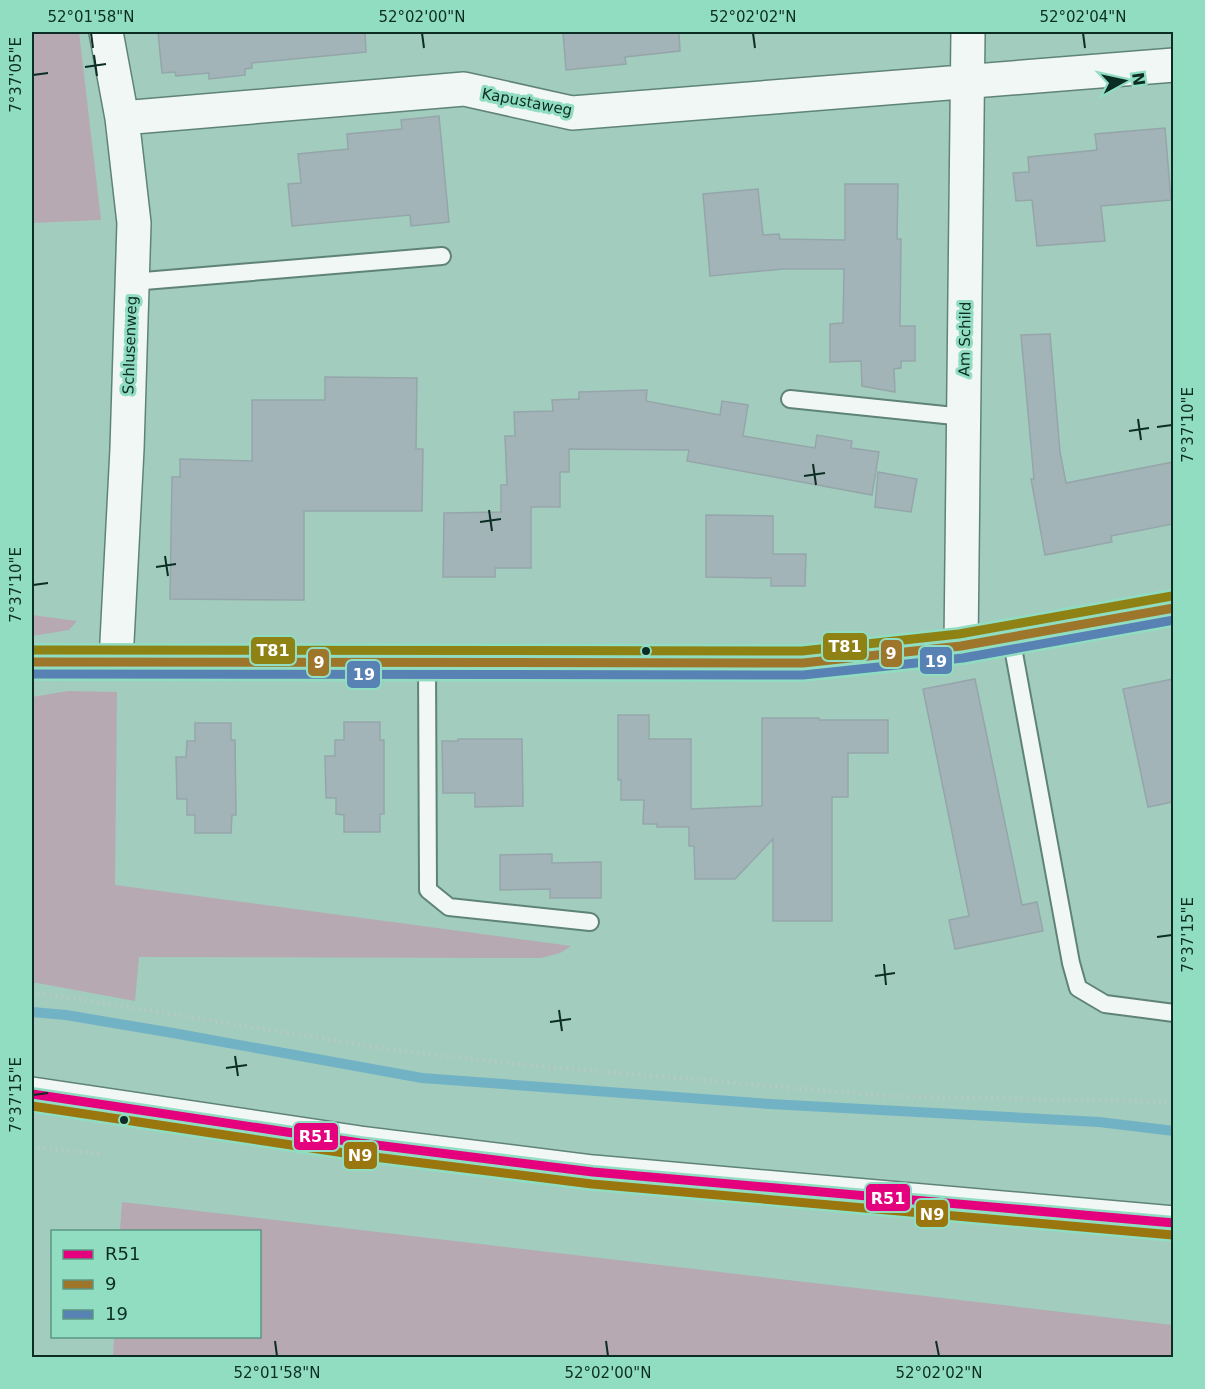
<svg xmlns="http://www.w3.org/2000/svg" width="1205" height="1389" font-family="'DejaVu Sans',sans-serif">
<style>
.green{fill:#b6a9b1}
.lines{fill:none;stroke-linecap:round;stroke-linejoin:round}
.stream{stroke:#72b2c5;stroke-width:10}
.building{fill:#a2b4b8;stroke:#95a6aa;stroke-width:1.5}
.service-casing{stroke:#5f8378;stroke-width:20}
.minor-casing{stroke:#5f8378;stroke-width:36}
.tertiary-casing{stroke:#5f8378;stroke-width:36}
.secondary-casing{stroke:#5f8378;stroke-width:36}
.path{stroke:#bbc8c3;stroke-width:4;stroke-dasharray:1.5 4.5;stroke-linecap:butt}
.service{stroke:#f1f7f5;stroke-width:16}
.minor{stroke:#f1f7f5;stroke-width:33}
.tertiary{stroke:#f1f7f5;stroke-width:33}
.secondary{stroke:#f1f7f5;stroke-width:33}
.bus-1-casing{stroke:#91ddc2;stroke-width:14}
.bus-2-casing{stroke:#91ddc2;stroke-width:14}
.bus-3-casing{stroke:#91ddc2;stroke-width:14}
.bus-4-casing{stroke:#91ddc2;stroke-width:14}
.bus-5-casing{stroke:#91ddc2;stroke-width:14}
.bus-1{stroke:#e5007d;stroke-width:9}
.bus-2{stroke:#9d762c;stroke-width:9}
.bus-3{stroke:#5882b4;stroke-width:9}
.bus-4{stroke:#99760e;stroke-width:9}
.bus-5{stroke:#8f8214;stroke-width:9}
.ticks{fill:none;stroke:#0c2d23;stroke-width:2}
.bus-dot{fill:#0c2d23;stroke:#91ddc2;stroke-width:2}
.labels{text-anchor:middle;stroke-width:6;stroke-linejoin:round;paint-order:stroke}
.street-label{font-size:15px;fill:#0c2d23;stroke:#91ddc2}
.line-badge{stroke:#91ddc2;stroke-width:2}
.badge-label{font-size:16px;text-anchor:middle;font-weight:bold;fill:#fff}
.neatline{fill:none;stroke:#0c2d23;stroke-width:2}
.ticks-label{font-size:15px;text-anchor:middle;fill:#0c2d23}
</style>
<rect width="100%" height="100%" fill="#a2ccbd"/>
<!-- green -->
<path class="green" d="M 32,32 L 79,32 L 101,220 L 32,223 Z
M 32,615 L 77,621 L 69,630 L 32,636 Z
M 68,691 L 117,692 L 115,885 L 571,946 L 560,953 L 541,958 L 139,957 L 135,1001 L 32,982 L 32,697 Z
M 122,1202 L 1173,1325 L 1173,1357 L 113,1357 L 114,1337 L 260,1336 L 260,1232 L 120,1231 Z"/>
<g class="lines">
<!-- stream -->
<path class="stream" d="M 32,1012 L 66,1015 L 173,1033 L 422,1078 L 770,1104 L 1099,1122 L 1174,1131"/>
</g>
<!-- building -->
<path class="building" d="M 158,32 L 365,32 L 366,52 L 252,63 L 252,68 L 245,69 L 245,75 L 209,79 L 209,73 L 176,76 L 175,72 L 162,73 Z
M 563,32 L 679,32 L 680,51 L 625,57 L 626,64 L 566,70 Z
M 439,116 L 449,222 L 411,226 L 410,215 L 292,226 L 288,184 L 301,183 L 298,154 L 348,149 L 347,134 L 402,129 L 401,120 Z
M 1165,128 L 1171,200 L 1101,206 L 1105,241 L 1037,246 L 1032,200 L 1016,201 L 1013,173 L 1029,172 L 1028,157 L 1097,150 L 1095,134 Z
M 845,184 L 898,184 L 897,239 L 901,239 L 900,326 L 915,326 L 915,361 L 901,361 L 901,368 L 894,369 L 895,392 L 862,386 L 861,361 L 830,362 L 830,324 L 843,323 L 844,269 L 783,269 L 710,276 L 703,194 L 758,189 L 763,235 L 779,234 L 780,239 L 845,240 Z
M 1050,334 L 1060,452 L 1066,483 L 1173,462 L 1173,524 L 1111,536 L 1112,542 L 1045,555 L 1031,479 L 1034,479 L 1021,335 Z
M 325,377 L 417,378 L 416,449 L 423,449 L 422,511 L 304,511 L 304,600 L 170,599 L 172,477 L 180,477 L 180,459 L 252,461 L 252,400 L 325,400 Z
M 647,390 L 646,401 L 720,415 L 722,401 L 748,405 L 743,436 L 815,448 L 817,435 L 852,441 L 851,448 L 879,452 L 872,495 L 687,461 L 689,450 L 569,449 L 569,472 L 560,472 L 560,507 L 531,507 L 531,568 L 495,568 L 495,577 L 443,577 L 444,513 L 501,512 L 501,485 L 507,485 L 505,436 L 515,436 L 514,412 L 553,411 L 552,400 L 579,399 L 579,392 Z
M 878,472 L 917,479 L 911,512 L 875,507 Z
M 706,515 L 773,516 L 773,554 L 806,554 L 805,586 L 771,586 L 771,578 L 706,577 Z
M 975,679 L 1022,905 L 1037,902 L 1043,931 L 955,949 L 949,920 L 969,916 L 923,689 Z
M 1173,679 L 1173,802 L 1148,807 L 1123,689 Z
M 618,715 L 649,715 L 649,739 L 691,739 L 691,809 L 762,806 L 762,718 L 819,718 L 819,720 L 888,720 L 888,753 L 848,753 L 848,797 L 832,797 L 832,921 L 773,921 L 773,839 L 735,879 L 695,879 L 694,846 L 689,846 L 689,827 L 657,827 L 657,824 L 643,824 L 644,800 L 621,800 L 621,780 L 618,780 Z
M 344,722 L 380,722 L 380,740 L 384,740 L 384,814 L 380,814 L 380,832 L 344,832 L 344,815 L 336,814 L 336,798 L 326,798 L 325,756 L 335,756 L 335,740 L 344,740 Z
M 195,723 L 231,723 L 231,740 L 235,740 L 236,815 L 232,815 L 231,833 L 195,833 L 195,815 L 187,815 L 187,799 L 177,799 L 176,757 L 186,757 L 187,741 L 195,741 Z
M 458,739 L 522,739 L 523,806 L 475,807 L 475,793 L 443,793 L 442,741 L 458,741 Z
M 552,854 L 552,863 L 601,862 L 601,898 L 550,898 L 550,889 L 500,890 L 500,855 Z"/>
<g class="lines">
<defs>
<path id="service" d="M 132,282 L 442,256
M 790,399 L 964,417
M 1011,637 L 1071,963 L 1078,988 L 1105,1004 L 1174,1013
M 427,662 L 428,890 L 449,907 L 590,922"/>
<path id="minor" d="M 106,32 L 122,118 L 134,223 L 127,449 L 116,661
M 122,118 L 464,89 L 572,113 L 1174,65
M 961,646 L 968,32"/>
<path id="tertiary" d="M 32,662 L 803,663 L 961,646 L 1174,608"/>
<path id="secondary" d="M 32,1094 L 360,1143 L 593,1172 L 1174,1223"/>
</defs>
<!-- service casing -->
<use href="#service" class="service-casing"/>
<!-- minor casing -->
<use href="#minor" class="minor-casing"/>
<!-- tertiary casing -->
<use href="#tertiary" class="tertiary-casing"/>
<!-- secondary casing -->
<use href="#secondary" class="secondary-casing"/>
<!-- path -->
<path class="path" d="M 32,992 L 402,1051 L 536,1066 L 887,1096 L 1174,1102
M 32,1147 L 101,1154"/>
<!-- service -->
<use href="#service" class="service"/>
<!-- minor -->
<use href="#minor" class="minor"/>
<!-- tertiary -->
<use href="#tertiary" class="tertiary"/>
<!-- secondary -->
<use href="#secondary" class="secondary"/>
<defs>
<path id="bus-1" d="M 32,1094 L 360,1143 L 593,1172 L 1174,1223"/>
<path id="bus-2" d="M 32,662 L 803,663 L 961,646 L 1174,608"/>
<path id="bus-3" d="M 32,674 L 803,675 L 963,658 L 1174,620"/>
<path id="bus-4" d="M 32,1106 L 358,1155 L 592,1184 L 1173,1235"/>
<path id="bus-5" d="M 32,650 L 802,651 L 959,634 L 1172,596"/>
</defs>
<!-- bus-1 casing -->
<use href="#bus-1" class="bus-1-casing"/>
<!-- bus-2 casing -->
<use href="#bus-2" class="bus-2-casing"/>
<!-- bus-3 casing -->
<use href="#bus-3" class="bus-3-casing"/>
<!-- bus-4 casing -->
<use href="#bus-4" class="bus-4-casing"/>
<!-- bus-5 casing -->
<use href="#bus-5" class="bus-5-casing"/>
<!-- bus-1 -->
<use href="#bus-1" class="bus-1"/>
<!-- bus-2 -->
<use href="#bus-2" class="bus-2"/>
<!-- bus-3 -->
<use href="#bus-3" class="bus-3"/>
<!-- bus-4 -->
<use href="#bus-4" class="bus-4"/>
<!-- bus-5 -->
<use href="#bus-5" class="bus-5"/>
</g>
<!-- ticks -->
<path class="ticks" d="M 91,33 L 93,48M 422,33 L 424,48M 753,33 L 755,48M 1083,33 L 1085,48M 94,55 L 97,76M 85,67 L 106,64M 33,75 L 48,73M 1138,419 L 1141,440M 1157,427 L 1172,425M 1129,431 L 1149,428M 813,464 L 816,485M 804,476 L 825,473M 489,510 L 492,531M 480,522 L 501,519M 165,556 L 168,576M 156,567 L 176,564M 33,585 L 48,583M 1157,937 L 1172,935M 884,964 L 886,985M 875,976 L 895,973M 559,1010 L 562,1031M 550,1022 L 571,1019M 235,1056 L 238,1076M 226,1068 L 247,1065M 33,1095 L 48,1093M 275,1341 L 277,1356M 606,1341 L 608,1356M 936,1341 L 939,1356"/>
<!-- markers -->
<g class="bus-dot">
<circle cx="646" cy="651" r="5"/>
<circle cx="124" cy="1120" r="5"/>
</g>
<g class="labels">
<!-- street labels -->
<g class="street-label">
<text transform="translate(527 102) rotate(11)" y="5">Kapustaweg</text>
<text transform="translate(965 339) rotate(-89)" y="5">Am Schild</text>
<text transform="translate(130 345) rotate(-88)" y="5">Schlusenweg</text>
</g>
</g>
<g class="line-badge">
<rect x="822" y="632" width="46" height="29" rx="6" fill="#8f8214"/>
<rect x="250" y="636" width="46" height="29" rx="6" fill="#8f8214"/>
<rect x="880" y="639" width="23" height="29" rx="6" fill="#9d762c"/>
<rect x="919" y="646" width="34" height="29" rx="6" fill="#5882b4"/>
<rect x="307" y="648" width="23" height="29" rx="6" fill="#9d762c"/>
<rect x="346" y="660" width="35" height="29" rx="6" fill="#5882b4"/>
<rect x="293" y="1122" width="46" height="29" rx="6" fill="#e5007d"/>
<rect x="343" y="1141" width="35" height="29" rx="6" fill="#99760e"/>
<rect x="865" y="1183" width="46" height="29" rx="6" fill="#e5007d"/>
<rect x="915" y="1199" width="34" height="29" rx="6" fill="#99760e"/>
</g>
<g class="badge-label">
<text x="845" y="652">T81</text>
<text x="273" y="656">T81</text>
<text x="891" y="659">9</text>
<text x="936" y="667">19</text>
<text x="319" y="668">9</text>
<text x="364" y="680">19</text>
<text x="316" y="1142">R51</text>
<text x="360" y="1161">N9</text>
<text x="888" y="1204">R51</text>
<text x="932" y="1220">N9</text>
</g>
<!-- border -->
<rect width="1205" height="1389" fill="none" stroke="#91ddc2" stroke-width="66"/>
<!-- legend -->
<rect x="51" y="1230" width="210" height="108" fill="#91ddc2" stroke="#5c9782" stroke-width="1.5"/>
<rect x="63" y="1250" width="30" height="9" fill="#e5007d" stroke="#5c9782" stroke-width="1.5"/>
<text x="105" y="1260" font-size="18" fill="#0c2d23">R51</text>
<rect x="63" y="1280" width="30" height="9" fill="#9d762c" stroke="#5c9782" stroke-width="1.5"/>
<text x="105" y="1290" font-size="18" fill="#0c2d23">9</text>
<rect x="63" y="1310" width="30" height="9" fill="#5882b4" stroke="#5c9782" stroke-width="1.5"/>
<text x="105" y="1320" font-size="18" fill="#0c2d23">19</text>
<!-- north arrow -->
<g transform="translate(1124 81) rotate(82)" stroke="#91ddc2" stroke-width="4.5" paint-order="stroke">
<path d="M0-4.5L10 22L0 15L-10 22Z" fill="#0c2d23"/>
<text y="-9" font-size="16" font-weight="bold" text-anchor="middle" fill="#0c2d23">N</text>
</g>
<rect x="33" y="33" width="1139" height="1323" class="neatline"/>
<g class="ticks-label">
<text x="91" y="22">52°01'58"N</text>
<text x="422" y="22">52°02'00"N</text>
<text x="753" y="22">52°02'02"N</text>
<text x="1083" y="22">52°02'04"N</text>
<text transform="translate(16 75) rotate(-90)" y="5">7°37'05"E</text>
<text transform="translate(1188 425) rotate(-90)" y="5">7°37'10"E</text>
<text transform="translate(16 585) rotate(-90)" y="5">7°37'10"E</text>
<text transform="translate(1188 935) rotate(-90)" y="5">7°37'15"E</text>
<text transform="translate(16 1095) rotate(-90)" y="5">7°37'15"E</text>
<text x="277" y="1378">52°01'58"N</text>
<text x="608" y="1378">52°02'00"N</text>
<text x="939" y="1378">52°02'02"N</text>
</g>
</svg>
